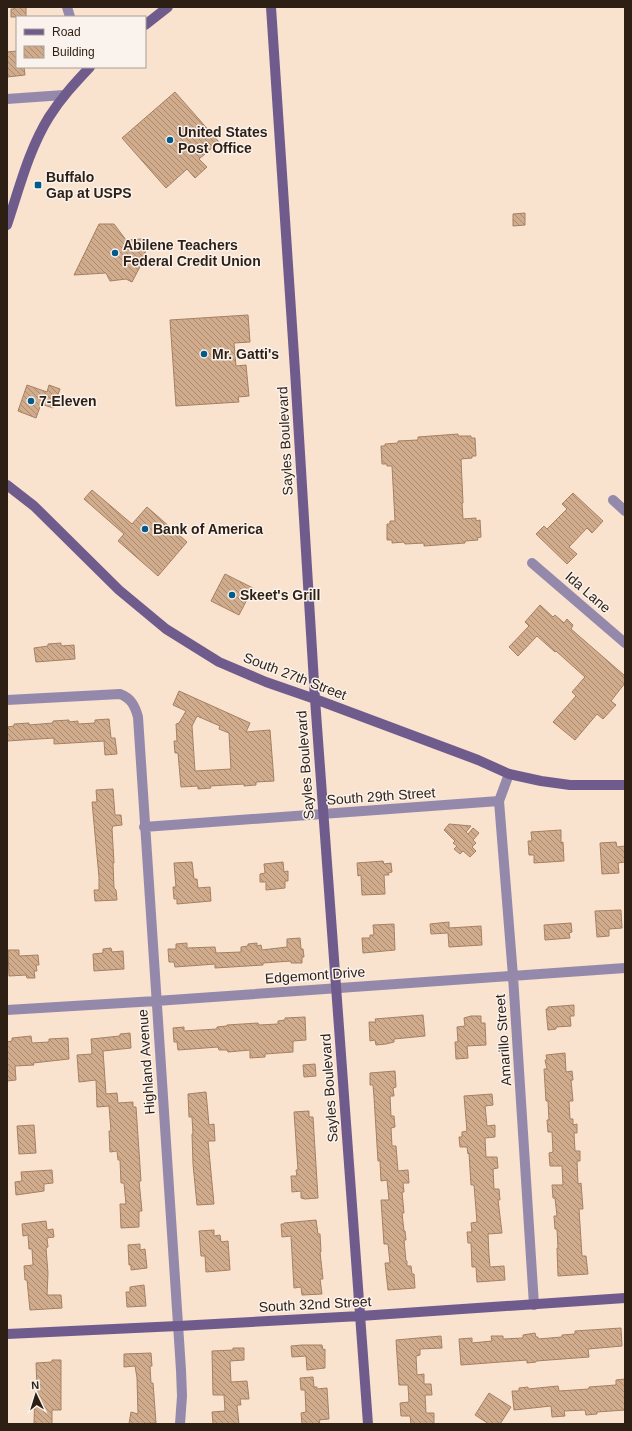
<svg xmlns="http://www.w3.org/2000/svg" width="632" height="1431" font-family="Helvetica,sans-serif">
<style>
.building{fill:url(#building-back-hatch);stroke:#a58163;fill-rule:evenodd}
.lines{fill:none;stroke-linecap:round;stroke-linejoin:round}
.street{stroke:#9589ab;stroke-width:10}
.secondary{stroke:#6f5c8d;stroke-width:10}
.poi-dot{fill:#005b8c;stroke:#faf2ec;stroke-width:1.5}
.labels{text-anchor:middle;stroke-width:3;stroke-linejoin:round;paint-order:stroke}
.poi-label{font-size:14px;font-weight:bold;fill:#2d1f13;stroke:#faf2ec;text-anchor:start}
.street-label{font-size:14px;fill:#2d1f13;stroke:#faf2ec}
</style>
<defs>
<pattern id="building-back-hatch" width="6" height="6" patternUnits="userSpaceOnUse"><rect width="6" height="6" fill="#d1ac8c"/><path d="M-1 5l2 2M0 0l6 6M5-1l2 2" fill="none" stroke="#aa8b71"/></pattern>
</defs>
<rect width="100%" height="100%" fill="#f9e2ce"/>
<!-- building -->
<path class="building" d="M 14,7 L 26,7 L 26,17 L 11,17 L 11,9 L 14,9 Z
M 17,51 L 17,67 L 24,67 L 25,75 L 7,77 L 7,52 Z
M 175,92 L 219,142 L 199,159 L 207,167 L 195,178 L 187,169 L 166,188 L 122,138 Z
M 525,213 L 525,225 L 513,226 L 513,214 Z
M 99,224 L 114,224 L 126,240 L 142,239 L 147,248 L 143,258 L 143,261 L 132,282 L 126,279 L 110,281 L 106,273 L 74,275 Z
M 248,315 L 250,342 L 234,343 L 236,366 L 246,365 L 249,396 L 238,397 L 239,402 L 176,406 L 170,320 Z
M 27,385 L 47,392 L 49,385 L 60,389 L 53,408 L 41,404 L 36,418 L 18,411 Z
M 458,434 L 458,436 L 471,436 L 471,438 L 475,438 L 476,456 L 472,456 L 472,458 L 461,459 L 463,503 L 462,503 L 463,519 L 476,518 L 476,521 L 480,520 L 481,537 L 477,538 L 478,540 L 465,541 L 465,543 L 424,546 L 424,543 L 405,544 L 404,542 L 392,543 L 392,540 L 387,540 L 387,524 L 390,524 L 390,521 L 395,521 L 392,466 L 387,466 L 387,464 L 382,464 L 381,446 L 385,446 L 385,444 L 398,443 L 398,441 L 418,440 L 418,437 Z
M 92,490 L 132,524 L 147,507 L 187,542 L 158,576 L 118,541 L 124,534 L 84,499 Z
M 573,493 L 603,521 L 592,533 L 587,528 L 569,547 L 577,554 L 567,564 L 536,534 L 544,526 L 547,529 L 567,509 L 562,504 Z
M 225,574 L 253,588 L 239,615 L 211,601 Z
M 540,605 L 553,617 L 555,615 L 564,623 L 567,619 L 573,625 L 571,629 L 625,676 L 625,683 L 611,701 L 616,705 L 603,719 L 597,714 L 575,740 L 553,722 L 576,696 L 572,692 L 585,677 L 556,651 L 555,652 L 537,636 L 518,656 L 509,647 L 529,626 L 525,622 Z
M 61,643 L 61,646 L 74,645 L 75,659 L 36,662 L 34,648 L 48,646 L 48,644 Z
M 179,691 L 250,723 L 246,732 L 270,730 L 274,781 L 256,782 L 256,785 L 244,786 L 244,784 L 210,786 L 211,788 L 198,789 L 198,786 L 181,787 L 178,753 L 175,753 L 174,741 L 177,741 L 176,724 L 179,723 L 186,711 L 173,705 ZM 197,716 L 220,726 L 219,729 L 229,733 L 231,769 L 195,771 L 192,726 Z
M 109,719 L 111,738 L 115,738 L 117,754 L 105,755 L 104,741 L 54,744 L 54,738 L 7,741 L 7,727 L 14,726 L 14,724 L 29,723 L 29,725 L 53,723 L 53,721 L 69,720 L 69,722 L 78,721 L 78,724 L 95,723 L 95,720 Z
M 113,789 L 115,815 L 121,815 L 122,825 L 113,826 L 112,829 L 114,863 L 113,863 L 114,888 L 116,890 L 117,900 L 95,901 L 94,890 L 99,890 L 99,877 L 92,802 L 97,802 L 96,790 Z
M 449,824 L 471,826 L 466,832 L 468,834 L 473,828 L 479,833 L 473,840 L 476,843 L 472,847 L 476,851 L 470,857 L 463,851 L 460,854 L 454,849 L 457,846 L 453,843 L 455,841 L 444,830 Z
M 561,830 L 561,843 L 563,842 L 564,861 L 534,863 L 534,855 L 529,855 L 528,841 L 532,841 L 531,832 Z
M 616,842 L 617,847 L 625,846 L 625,862 L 618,863 L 619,873 L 602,874 L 600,843 Z
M 383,861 L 384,864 L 391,863 L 392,872 L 388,873 L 389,875 L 384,875 L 385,894 L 362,895 L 361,875 L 358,876 L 357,863 Z
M 192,862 L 194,879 L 197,879 L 198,888 L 210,887 L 211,901 L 177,904 L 177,899 L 174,899 L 173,887 L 176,887 L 174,863 Z
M 283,862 L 284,872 L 288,871 L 288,881 L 285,881 L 285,888 L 266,890 L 266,882 L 260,882 L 260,874 L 265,873 L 264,864 Z
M 621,910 L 622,928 L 609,929 L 609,936 L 597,937 L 595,911 Z
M 449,922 L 449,928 L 481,926 L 482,945 L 449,947 L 448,933 L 431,934 L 430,924 Z
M 571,923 L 572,932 L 569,933 L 570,938 L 545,940 L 544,925 Z
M 394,924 L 395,950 L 363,953 L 362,938 L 370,938 L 370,935 L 374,935 L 373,925 Z
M 300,938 L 301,949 L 303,949 L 304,957 L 302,957 L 302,963 L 291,963 L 291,961 L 263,963 L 263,965 L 215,968 L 215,964 L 175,967 L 174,962 L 169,962 L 168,949 L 176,949 L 176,944 L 187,943 L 187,948 L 215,947 L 216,953 L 241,952 L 241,947 L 248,946 L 248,944 L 257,943 L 257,946 L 261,945 L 262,950 L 287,947 L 287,939 Z
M 111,948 L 112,952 L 123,951 L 124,969 L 94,971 L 93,954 L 103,953 L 103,949 Z
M 8,950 L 19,950 L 19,956 L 38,955 L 39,965 L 36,965 L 37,971 L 34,971 L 35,978 L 27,978 L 26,975 L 9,976 Z
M 574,1005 L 574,1016 L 570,1016 L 571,1026 L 556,1027 L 556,1029 L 548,1030 L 546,1009 L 548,1009 L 548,1007 Z
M 423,1015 L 425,1036 L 394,1039 L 394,1042 L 386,1044 L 376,1045 L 375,1040 L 370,1041 L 369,1022 L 376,1022 L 375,1019 Z
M 471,1016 L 481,1016 L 481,1023 L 485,1023 L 486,1045 L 467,1046 L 468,1058 L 456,1059 L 455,1042 L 458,1042 L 457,1027 L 465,1026 L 464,1018 Z
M 305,1017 L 306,1040 L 293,1041 L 293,1052 L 265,1054 L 265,1057 L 250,1058 L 250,1050 L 228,1052 L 227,1050 L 219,1050 L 218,1047 L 178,1050 L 177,1042 L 174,1042 L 173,1028 L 184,1027 L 184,1031 L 217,1029 L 217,1027 L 227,1026 L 227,1025 L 258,1023 L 259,1025 L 278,1024 L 278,1021 L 285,1020 L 285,1018 Z
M 130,1033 L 131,1048 L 103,1051 L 106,1094 L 117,1093 L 118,1103 L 133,1102 L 133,1107 L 136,1107 L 141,1181 L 139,1181 L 142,1211 L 139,1211 L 139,1227 L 121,1228 L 120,1204 L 126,1204 L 124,1183 L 121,1183 L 120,1160 L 118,1160 L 117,1151 L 110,1152 L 109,1131 L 111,1131 L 109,1106 L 97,1107 L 96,1080 L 79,1082 L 77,1055 L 92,1054 L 91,1039 L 120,1036 L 120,1034 Z
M 31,1036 L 32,1043 L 49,1042 L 49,1039 L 68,1038 L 69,1059 L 33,1063 L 34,1065 L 15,1066 L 16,1080 L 7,1081 L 7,1042 L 12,1041 L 12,1038 Z
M 565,1053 L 566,1072 L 572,1071 L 573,1080 L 571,1080 L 573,1101 L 569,1101 L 570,1119 L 573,1119 L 573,1125 L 577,1124 L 577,1133 L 574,1133 L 575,1151 L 580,1151 L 580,1161 L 577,1161 L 578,1184 L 581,1183 L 583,1209 L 579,1209 L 582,1256 L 586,1256 L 588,1274 L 558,1276 L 557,1248 L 558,1248 L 557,1229 L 555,1229 L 554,1216 L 557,1216 L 555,1198 L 553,1198 L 552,1185 L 563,1185 L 562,1166 L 550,1166 L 549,1153 L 553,1152 L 552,1132 L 548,1132 L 547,1120 L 549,1120 L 548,1101 L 546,1101 L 544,1069 L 547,1069 L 545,1060 L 547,1060 L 546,1055 Z
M 315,1064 L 316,1076 L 304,1077 L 303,1065 Z
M 395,1071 L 396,1087 L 393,1088 L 394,1096 L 390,1096 L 391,1116 L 394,1116 L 395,1127 L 391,1128 L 392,1146 L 396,1146 L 398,1171 L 408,1170 L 409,1183 L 403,1183 L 404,1192 L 402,1192 L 404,1213 L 402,1213 L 404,1231 L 405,1231 L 406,1240 L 404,1240 L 406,1261 L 407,1261 L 407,1266 L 411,1266 L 412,1274 L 414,1274 L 415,1288 L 388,1290 L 385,1263 L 390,1263 L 388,1244 L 384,1244 L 381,1200 L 389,1200 L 387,1180 L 381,1181 L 380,1161 L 378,1161 L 374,1097 L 373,1085 L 370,1085 L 370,1073 Z
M 206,1092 L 209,1125 L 214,1124 L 215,1141 L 208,1141 L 214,1204 L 197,1205 L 193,1164 L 192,1134 L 193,1134 L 192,1117 L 189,1117 L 188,1094 Z
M 492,1094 L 493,1105 L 485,1106 L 487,1126 L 495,1125 L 495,1137 L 485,1138 L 486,1157 L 497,1157 L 498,1168 L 493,1169 L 494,1189 L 499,1189 L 500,1200 L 498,1200 L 502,1233 L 488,1234 L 489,1255 L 490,1267 L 504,1266 L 505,1280 L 477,1282 L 476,1267 L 472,1267 L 471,1243 L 468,1243 L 467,1232 L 472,1232 L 471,1223 L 477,1222 L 474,1185 L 471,1185 L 469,1153 L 468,1154 L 467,1147 L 460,1147 L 459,1137 L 462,1137 L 462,1132 L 467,1131 L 464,1096 Z
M 309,1111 L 309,1117 L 313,1117 L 318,1198 L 305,1199 L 301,1198 L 301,1191 L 292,1192 L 291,1176 L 297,1176 L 296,1170 L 298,1170 L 294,1112 Z
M 34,1125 L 36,1153 L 19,1154 L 17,1126 Z
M 52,1170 L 53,1183 L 44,1184 L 44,1191 L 16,1195 L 15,1182 L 22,1181 L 21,1172 Z
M 316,1220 L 318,1234 L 320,1234 L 321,1252 L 320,1252 L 323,1279 L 320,1279 L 322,1294 L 302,1295 L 301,1287 L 294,1288 L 291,1236 L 282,1237 L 281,1224 L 284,1224 L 284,1223 Z
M 46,1221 L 47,1230 L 53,1229 L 54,1237 L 47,1238 L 48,1247 L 46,1248 L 48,1273 L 47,1295 L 61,1295 L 62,1308 L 30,1310 L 27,1280 L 25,1280 L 24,1266 L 33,1265 L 32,1249 L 29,1249 L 28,1235 L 23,1236 L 22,1224 Z
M 214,1230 L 214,1236 L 220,1235 L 221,1242 L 228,1241 L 230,1270 L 206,1272 L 205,1256 L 201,1256 L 199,1231 Z
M 140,1244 L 140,1250 L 145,1249 L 147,1268 L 131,1270 L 131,1265 L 129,1265 L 128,1245 Z
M 144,1285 L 146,1306 L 127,1307 L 126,1292 L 130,1292 L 130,1287 Z
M 621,1328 L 622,1346 L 588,1349 L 589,1357 L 536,1361 L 536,1362 L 527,1363 L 527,1360 L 461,1365 L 459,1339 L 472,1338 L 472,1343 L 492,1341 L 491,1336 L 503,1336 L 503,1339 L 523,1338 L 523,1335 L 535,1333 L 536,1337 L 538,1337 L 538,1339 L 562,1337 L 562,1335 L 575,1334 L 575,1331 Z
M 441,1336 L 442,1348 L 420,1349 L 420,1355 L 416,1356 L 417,1375 L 424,1374 L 424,1384 L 431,1384 L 432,1395 L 425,1395 L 426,1413 L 434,1413 L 434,1424 L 411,1424 L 410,1416 L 401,1416 L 400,1403 L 409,1402 L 408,1385 L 399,1385 L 396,1340 Z
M 302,1345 L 322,1345 L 323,1350 L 325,1349 L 325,1368 L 307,1370 L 306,1356 L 292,1357 L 291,1346 Z
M 233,1348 L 244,1348 L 244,1360 L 230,1361 L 231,1382 L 247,1381 L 249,1399 L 240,1399 L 241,1405 L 237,1405 L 239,1424 L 213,1424 L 212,1412 L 225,1411 L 224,1395 L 213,1395 L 212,1351 L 233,1350 Z
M 151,1353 L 152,1366 L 150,1366 L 151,1383 L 153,1383 L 156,1423 L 129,1424 L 131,1412 L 138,1414 L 137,1378 L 135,1366 L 124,1367 L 124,1354 Z
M 52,1360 L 61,1360 L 61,1410 L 52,1410 L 52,1424 L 34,1424 L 35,1388 L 37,1388 L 36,1363 L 52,1362 Z
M 313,1377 L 314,1387 L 317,1387 L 317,1389 L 327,1388 L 329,1419 L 319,1420 L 320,1424 L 302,1424 L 301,1413 L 306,1412 L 305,1390 L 301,1390 L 300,1378 Z
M 625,1379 L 625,1410 L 597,1412 L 597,1414 L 586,1415 L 585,1410 L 564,1411 L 565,1416 L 552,1417 L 551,1406 L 514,1410 L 512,1391 L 519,1391 L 519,1388 L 528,1387 L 528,1389 L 558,1386 L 559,1391 L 589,1389 L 589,1387 L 616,1385 L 616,1380 Z
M 489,1393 L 511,1407 L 500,1424 L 489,1424 L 475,1415 Z"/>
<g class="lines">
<!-- street -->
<path class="street" d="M 67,7 L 70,17
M 7,99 L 64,95
M 613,500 L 625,511
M 532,563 L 625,643
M 7,700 L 120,694 C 131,698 135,706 138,717 L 181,1370 L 182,1396 L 180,1424
M 509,774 L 499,801 L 513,976 L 534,1305
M 144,827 L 499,801
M 7,1010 L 156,1001 L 625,968"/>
<!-- secondary -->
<path class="secondary" d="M 271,7 L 295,371 L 315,699 L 368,1424
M 145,25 L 168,7
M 7,225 C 19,189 29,149 49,117 C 61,98 75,83 90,67
M 7,485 L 34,506 L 119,590 L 166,629 L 219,662 L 266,682 L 315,699 L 478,760 L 509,774 L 541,781 L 570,785 L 625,785
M 7,1334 L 178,1326 L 360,1316 L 625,1298"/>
</g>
<!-- markers -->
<g class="poi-dot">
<circle cx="170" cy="140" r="4"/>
<rect x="34" y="181" width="8" height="8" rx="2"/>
<circle cx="115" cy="253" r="4"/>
<circle cx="204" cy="354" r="4"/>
<circle cx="31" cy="401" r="4"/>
<circle cx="145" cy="529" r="4"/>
<circle cx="232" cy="595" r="4"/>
</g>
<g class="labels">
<!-- poi labels -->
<g class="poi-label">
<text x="178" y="137">United States<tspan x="178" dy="16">Post Office</tspan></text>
<text x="46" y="182">Buffalo<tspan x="46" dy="16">Gap at USPS</tspan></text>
<text x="123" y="250">Abilene Teachers<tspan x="123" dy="16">Federal Credit Union</tspan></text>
<text x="212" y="359">Mr. Gatti's</text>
<text x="39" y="406">7-Eleven</text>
<text x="153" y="534">Bank of America</text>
<text x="240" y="600">Skeet's Grill</text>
</g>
<!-- street labels -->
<g class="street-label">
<text transform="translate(285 441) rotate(-93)" y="5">Sayles Boulevard</text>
<text transform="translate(588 592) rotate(41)" y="5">Ida Lane</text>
<text transform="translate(295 676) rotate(21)" y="5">South 27th Street</text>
<text transform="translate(305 765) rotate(-94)" y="5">Sayles Boulevard</text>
<text transform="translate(381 796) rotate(-4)" y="5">South 29th Street</text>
<text transform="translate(315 975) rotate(-4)" y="5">Edgemont Drive</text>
<text transform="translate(503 1040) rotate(-94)" y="5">Amarillo Street</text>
<text transform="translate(146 1062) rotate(-94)" y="5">Highland Avenue</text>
<text transform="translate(329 1088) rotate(-94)" y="5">Sayles Boulevard</text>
<text transform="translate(315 1304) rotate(-3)" y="5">South 32nd Street</text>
</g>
</g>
<!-- border -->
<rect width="632" height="1431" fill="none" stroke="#2d1f13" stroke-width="16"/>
<!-- legend -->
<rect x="16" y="16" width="130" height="52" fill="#faf2ec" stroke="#a89e95"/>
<rect x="24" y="29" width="20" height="6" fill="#6f5c8d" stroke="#a89e95"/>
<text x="52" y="36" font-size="12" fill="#2d1f13">Road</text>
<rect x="24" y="46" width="20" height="12" fill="url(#building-back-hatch)" stroke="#a89e95"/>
<text x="52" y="56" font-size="12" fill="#2d1f13">Building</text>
<!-- north arrow -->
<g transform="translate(36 1395) rotate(356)" stroke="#faf2ec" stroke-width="3" paint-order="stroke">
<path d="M0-3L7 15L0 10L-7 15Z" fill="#2d1f13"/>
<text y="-6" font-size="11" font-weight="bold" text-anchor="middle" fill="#2d1f13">N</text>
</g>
</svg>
